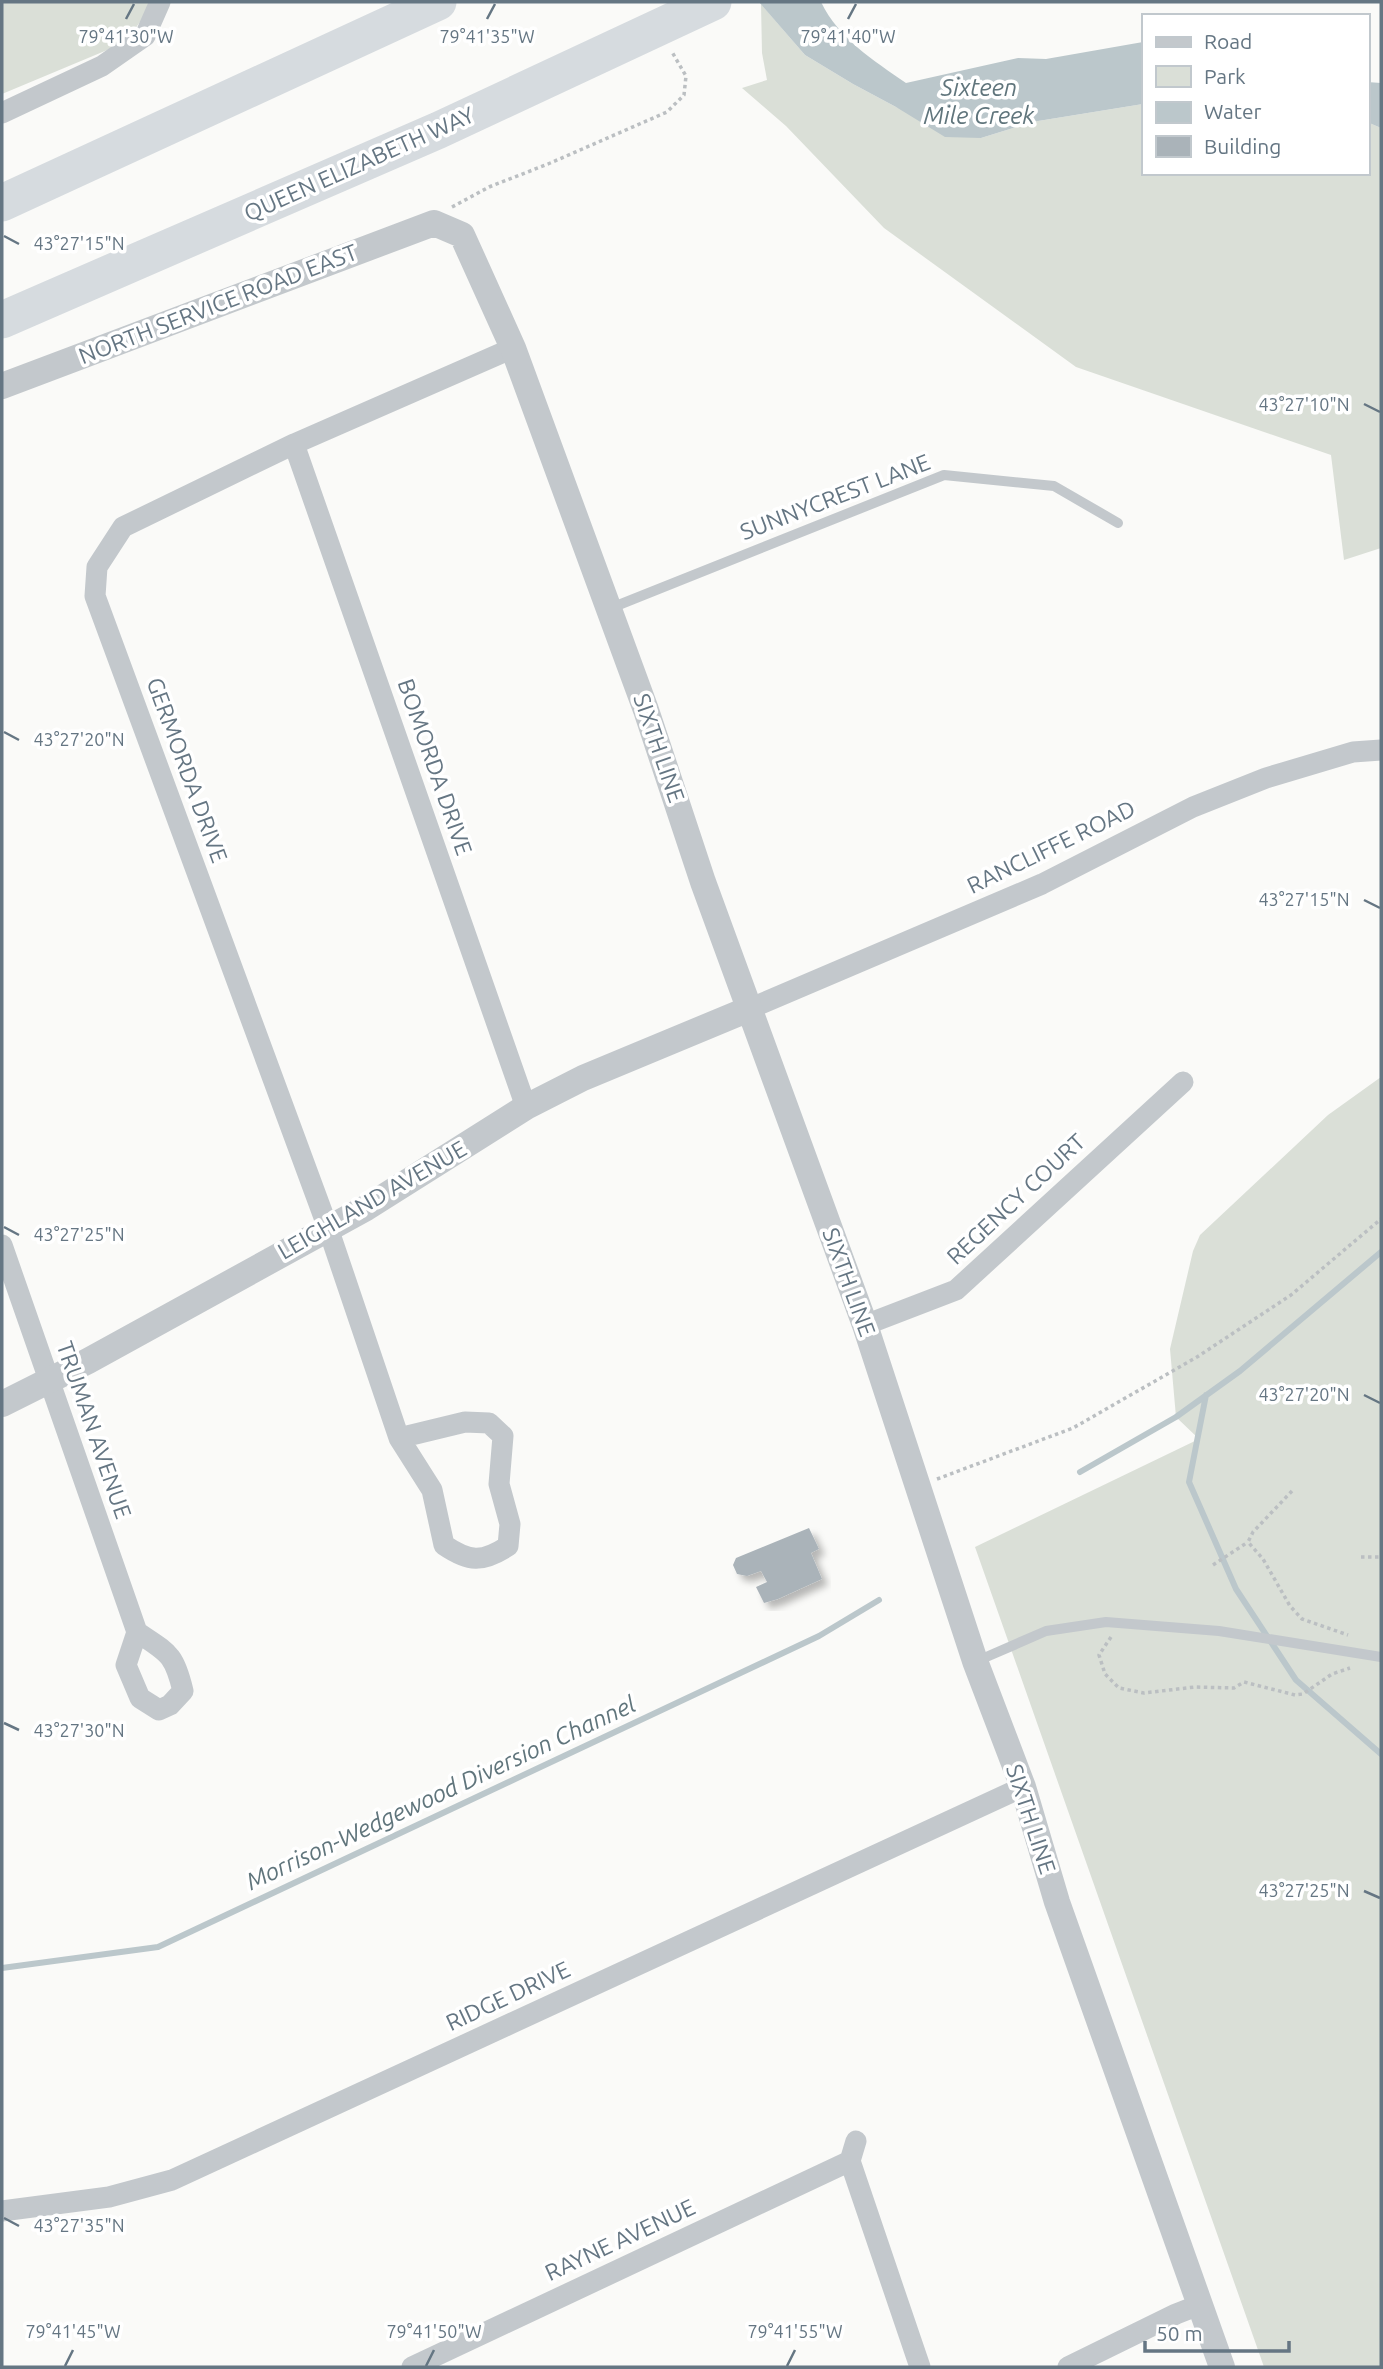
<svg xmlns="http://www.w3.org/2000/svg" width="1383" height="2369" font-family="Ubuntu,sans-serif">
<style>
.green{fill:#dadfd7}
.water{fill:#bbc7cb}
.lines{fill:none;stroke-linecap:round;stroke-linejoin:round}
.stream{stroke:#bbc7cb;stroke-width:6}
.building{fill:#aab3b9;filter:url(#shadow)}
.path{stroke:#bbbfc2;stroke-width:3.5;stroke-dasharray:3.5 3.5;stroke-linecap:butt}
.service{stroke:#c3c8cc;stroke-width:10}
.minor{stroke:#c3c8cc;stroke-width:21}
.tertiary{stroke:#c3c8cc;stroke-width:26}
.motorway{stroke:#d6dbdf;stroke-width:37}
.ticks{fill:none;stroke:#657683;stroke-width:2.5}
.labels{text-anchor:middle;stroke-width:7;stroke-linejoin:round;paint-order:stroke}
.street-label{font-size:23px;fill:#657683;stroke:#fff}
.water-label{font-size:24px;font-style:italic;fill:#60757c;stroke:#fff}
.ticks-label{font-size:18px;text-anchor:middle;fill:#657683;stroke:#fff;stroke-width:7;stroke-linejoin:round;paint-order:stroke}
</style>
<defs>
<filter id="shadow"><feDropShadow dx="6" dy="6" stdDeviation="3.5" flood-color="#0004"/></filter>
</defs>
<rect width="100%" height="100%" fill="#fafaf8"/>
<!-- green -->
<path class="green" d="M 2,2 L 150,2 L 150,9 L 124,43 L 2,94 Z
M 761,4 L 805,55 L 853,84 L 896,107 L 981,138 L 1032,122 L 1143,104 L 1143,173 L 1367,173 L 1367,122 L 1381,128 L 1381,548 L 1344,560 L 1331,455 L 1076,367 L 884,228 L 786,126 L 742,88 L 767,80 L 762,53 Z
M 1381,1077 L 1381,2367 L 1264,2367 L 975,1547 L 1199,1439 L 1176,1417 L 1170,1349 L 1193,1251 L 1200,1235 L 1328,1115 Z"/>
<!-- water -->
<path class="water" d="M 759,2 L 821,2 C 839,39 873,60 906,83 L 1018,58 L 1046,59 L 1143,42 L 1143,104 L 1032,122 L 981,138 L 945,137 L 896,107 L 853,84 L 805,55 Z
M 1367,82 L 1381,83 L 1381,128 L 1367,122 Z"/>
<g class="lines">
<!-- stream -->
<path class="stream" d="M 1206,1395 L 1189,1482 L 1236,1589 L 1296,1680 L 1381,1754
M 1080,1472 L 1176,1417 L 1240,1371 L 1381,1252
M 2,1968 L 158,1947 L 819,1636 L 879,1600"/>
</g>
<!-- building -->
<path class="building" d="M 809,1528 L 819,1549 L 811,1553 L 822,1579 L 778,1599 L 764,1603 L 756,1587 L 767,1582 L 761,1571 L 747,1576 L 737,1574 L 733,1565 L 736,1558 Z"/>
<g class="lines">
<!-- path -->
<path class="path" d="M 452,207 L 489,187 L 548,164 L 667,112 L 684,95 L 686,76 L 672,52
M 937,1479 L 1073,1428 L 1197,1357 L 1291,1295 L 1381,1219
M 1292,1491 L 1253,1532 L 1248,1542 L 1263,1559 L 1290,1606 L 1302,1619 L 1348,1635
M 1361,1557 L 1381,1557
M 1213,1565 L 1248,1542
M 1111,1637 L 1099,1655 L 1105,1674 L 1119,1688 L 1144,1693 L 1195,1687 L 1234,1688 L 1244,1682 L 1295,1695 L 1303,1694 L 1332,1674 L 1350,1668"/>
<!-- service -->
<path class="service" d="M 611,608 L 944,475 L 1054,486 L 1118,523
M 977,1661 L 1046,1631 L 1106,1622 L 1219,1631 L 1381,1657"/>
<!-- minor -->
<path class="minor" d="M 2,113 L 102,66 L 145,36 L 160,2
M 294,444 L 526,1107
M 749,1009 L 1042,884 L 1193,807 L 1266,778 L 1353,752 L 1381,750
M 2,1245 L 137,1632 C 168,1653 174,1653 183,1691 L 170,1705 L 159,1710 L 140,1698 L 126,1665 L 137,1632
M 865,1325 L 956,1290 L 1183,1082
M 399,1438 L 465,1422 L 489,1423 L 503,1436 L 499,1484 L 510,1524 L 508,1546 C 482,1563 469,1562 444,1545 L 432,1490 L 399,1438 L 328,1228 L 95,596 L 97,567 L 123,527 L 294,444 L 513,348
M 850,2161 L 920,2367
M 2,2211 L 109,2197 L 172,2180 L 1023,1787
M 412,2367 L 850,2161 L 856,2141
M 1068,2367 L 1176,2314 L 1199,2305"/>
<!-- tertiary -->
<path class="tertiary" d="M 2,386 L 434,223 L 462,235 L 513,348 L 646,710 L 703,882 L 865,1325 L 975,1661 L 1023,1787 L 1057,1902 L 1222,2367
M 2,1404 L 88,1361 L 366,1208 L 526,1107 L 583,1078 L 749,1009"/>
<!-- motorway -->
<path class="motorway" d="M 2,203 L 438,2
M 2,320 L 439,130 L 713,2"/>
</g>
<!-- ticks -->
<path class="ticks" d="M 126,19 L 134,4M 487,19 L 495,4M 848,19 L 856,4M 4,236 L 19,244M 1364,404 L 1380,412M 4,732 L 19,740M 1364,900 L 1380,908M 4,1227 L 19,1235M 1364,1395 L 1380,1403M 4,1723 L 19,1730M 1364,1891 L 1380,1898M 4,2218 L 19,2226M 65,2366 L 73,2350M 426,2366 L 434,2350M 787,2366 L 795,2350"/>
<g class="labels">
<!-- street labels -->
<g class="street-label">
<text transform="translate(359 164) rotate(-24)" y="8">QUEEN ELIZABETH WAY</text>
<text transform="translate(218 304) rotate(-21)" y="8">NORTH SERVICE ROAD EAST</text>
<text transform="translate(835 497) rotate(-21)" y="8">SUNNYCREST LANE</text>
<text transform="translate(659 748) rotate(71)" y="8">SIXTH LINE</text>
<text transform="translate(435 767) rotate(71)" y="8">BOMORDA DRIVE</text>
<text transform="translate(187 770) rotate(70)" y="8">GERMORDA DRIVE</text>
<text transform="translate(1051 847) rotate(-26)" y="8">RANCLIFFE ROAD</text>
<text transform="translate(1016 1199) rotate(-43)" y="8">REGENCY COURT</text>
<text transform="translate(372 1200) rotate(-30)" y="8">LEIGHLAND AVENUE</text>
<text transform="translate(849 1282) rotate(70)" y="8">SIXTH LINE</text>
<text transform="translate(94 1430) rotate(71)" y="8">TRUMAN AVENUE</text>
<text transform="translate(1031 1819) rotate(72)" y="8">SIXTH LINE</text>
<text transform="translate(508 1996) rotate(-25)" y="8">RIDGE DRIVE</text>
<text transform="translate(620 2240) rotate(-25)" y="8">RAYNE AVENUE</text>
</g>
<!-- water labels -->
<g class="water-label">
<text x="979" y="96">Sixteen<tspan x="979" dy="28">Mile Creek</tspan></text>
<text transform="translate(441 1793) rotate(-25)" y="8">Morrison-Wedgewood Diversion Channel</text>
</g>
</g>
<g class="ticks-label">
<text x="126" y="43">79°41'30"W</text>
<text x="487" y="43">79°41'35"W</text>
<text x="848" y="43">79°41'40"W</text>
<text x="79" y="250">43°27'15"N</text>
<text x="1304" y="411">43°27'10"N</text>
<text x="79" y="746">43°27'20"N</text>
<text x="1304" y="906">43°27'15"N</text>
<text x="79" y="1241">43°27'25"N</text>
<text x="1304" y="1401">43°27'20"N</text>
<text x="79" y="1737">43°27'30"N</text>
<text x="1304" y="1897">43°27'25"N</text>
<text x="79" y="2232">43°27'35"N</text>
<text x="73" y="2338">79°41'45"W</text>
<text x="434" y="2338">79°41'50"W</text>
<text x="795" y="2338">79°41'55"W</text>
</g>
<!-- border -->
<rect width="1383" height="2369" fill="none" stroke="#657683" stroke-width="7"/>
<!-- legend -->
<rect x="1142" y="14" width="228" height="161" fill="#ffffff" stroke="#c1c8cd" stroke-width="2"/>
<rect x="1156" y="37" width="35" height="10" fill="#c3c8cc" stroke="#c1c8cd" stroke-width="2"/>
<text x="1204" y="49" font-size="21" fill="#657683">Road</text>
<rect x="1156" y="66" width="35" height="21" fill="#dadfd7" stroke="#c1c8cd" stroke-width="2"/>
<text x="1204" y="84" font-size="21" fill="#657683">Park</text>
<rect x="1156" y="102" width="35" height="21" fill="#bbc7cb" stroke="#c1c8cd" stroke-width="2"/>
<text x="1204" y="119" font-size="21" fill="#657683">Water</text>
<rect x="1156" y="136" width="35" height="21" fill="#aab3b9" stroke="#c1c8cd" stroke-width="2"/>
<text x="1204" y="154" font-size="21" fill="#657683">Building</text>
<!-- scale -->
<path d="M1145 2341v10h144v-10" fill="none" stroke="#657683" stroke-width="3.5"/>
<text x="1156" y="2341" font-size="21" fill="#657683" stroke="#ffffff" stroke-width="5" paint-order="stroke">50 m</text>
</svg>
